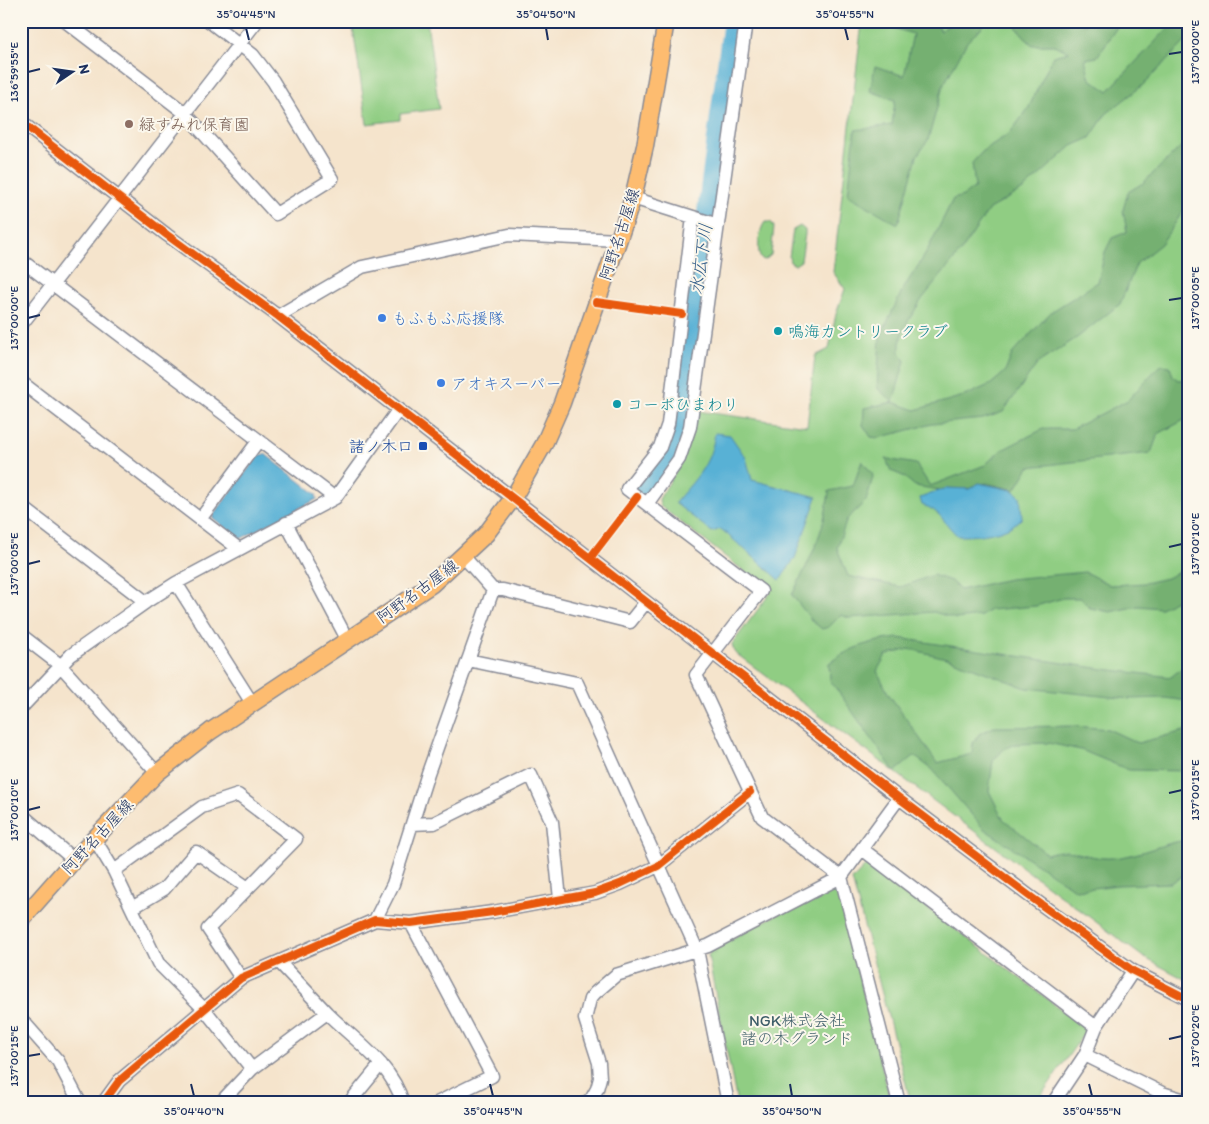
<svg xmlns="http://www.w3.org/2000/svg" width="1209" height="1124" font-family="Itim,'Klee One',sans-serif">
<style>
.green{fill:#90cd83;stroke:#567e70}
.forest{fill:#74b071;stroke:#487068}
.water{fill:#58b1d5;stroke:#3a709a}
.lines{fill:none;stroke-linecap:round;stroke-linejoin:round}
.river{stroke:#58b1d5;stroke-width:22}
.minor-casing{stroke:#888a95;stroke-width:15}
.major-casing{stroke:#888a95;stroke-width:19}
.minor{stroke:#fff;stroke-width:12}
.major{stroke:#fdbc6f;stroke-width:16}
.cycleway-casing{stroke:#fbf7ec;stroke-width:11}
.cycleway{stroke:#e8590c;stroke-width:8}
.ticks{fill:none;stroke:#1b2f5e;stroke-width:2}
.education-dot{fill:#8d6e63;stroke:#fbf7ec;stroke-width:2}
.shop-dot{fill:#3f7fe0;stroke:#fbf7ec;stroke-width:2}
.culture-dot{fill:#0f9aa8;stroke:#fbf7ec;stroke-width:2}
.transit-dot{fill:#1a4fb4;stroke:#fbf7ec;stroke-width:2}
.labels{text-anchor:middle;stroke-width:4;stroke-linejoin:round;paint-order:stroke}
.education-label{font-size:16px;fill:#785e54;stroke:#fbf7ec;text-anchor:start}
.street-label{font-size:16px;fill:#1b2f5e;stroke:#fbf7ec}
.shop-label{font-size:16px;fill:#366cbe;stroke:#fbf7ec;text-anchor:start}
.culture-label{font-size:16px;fill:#0d838f;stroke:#fbf7ec;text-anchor:start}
.transit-label{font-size:16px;fill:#164399;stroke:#fbf7ec;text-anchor:end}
.park-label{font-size:16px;fill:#3e5e69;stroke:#fbf7ec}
.water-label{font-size:18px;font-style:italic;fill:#305c88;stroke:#fbf7ec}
.neatline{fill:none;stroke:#1b2f5e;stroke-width:2}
.ticks-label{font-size:12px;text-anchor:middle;fill:#1b2f5e}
</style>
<rect width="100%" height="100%" fill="#fbf7ec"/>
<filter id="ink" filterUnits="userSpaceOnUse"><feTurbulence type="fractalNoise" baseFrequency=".02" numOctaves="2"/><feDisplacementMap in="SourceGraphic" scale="10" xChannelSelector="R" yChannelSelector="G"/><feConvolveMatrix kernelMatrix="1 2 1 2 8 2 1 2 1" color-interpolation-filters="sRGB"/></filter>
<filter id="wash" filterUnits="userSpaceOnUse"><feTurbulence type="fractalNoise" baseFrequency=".0096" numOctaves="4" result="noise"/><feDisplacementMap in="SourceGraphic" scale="20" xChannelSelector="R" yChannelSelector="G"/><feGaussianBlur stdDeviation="1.12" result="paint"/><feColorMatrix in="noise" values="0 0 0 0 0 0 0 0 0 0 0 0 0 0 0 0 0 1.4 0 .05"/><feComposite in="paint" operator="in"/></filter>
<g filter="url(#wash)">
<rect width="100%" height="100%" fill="#f5e4cc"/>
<!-- green -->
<path class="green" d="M 352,21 L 427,21 L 439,109 L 400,114 L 400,120 L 367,124 Z
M 857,21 L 1188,21 L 1188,981 L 1143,957 L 734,652 L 732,644 L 771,592 L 660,506 L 659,499 L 682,462 L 697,411 L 807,426 L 815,356 L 829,349 L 836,314 L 845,289 L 833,272 L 862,22 Z
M 765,222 L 771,222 L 774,227 L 771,255 L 765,260 L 761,259 C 756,251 759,229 765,222 Z
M 800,226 L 805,230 L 805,234 L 801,261 L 795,265 L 790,262 L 789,257 L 793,230 Z
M 868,863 L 1087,1029 L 1036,1103 L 911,1103 L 852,880 Z
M 829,887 L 837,890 L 891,1103 L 737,1103 L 708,956 L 712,949 Z"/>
<!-- forest -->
<path class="forest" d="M 880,21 L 933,21 L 941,31 L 954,21 L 995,21 L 987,22 L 967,42 L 943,86 L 928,140 L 917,156 L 898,224 L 848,195 L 855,130 L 892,125 L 895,100 L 870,91 L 875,66 L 904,76 L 913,34 L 884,25 Z
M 1011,21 L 1074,21 L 1085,24 L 1087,21 L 1121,21 L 1097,57 L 1085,59 L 1090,79 L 1108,91 L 1175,21 L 1188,21 L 1188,39 L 1143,85 L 1106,114 L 1090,138 L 1072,146 L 1023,190 L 989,209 L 962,250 L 922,299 L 905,326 L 900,343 L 900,352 L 905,361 L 893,402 L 915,410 L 967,395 L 991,384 L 1005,372 L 1012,354 L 1051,312 L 1098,282 L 1105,252 L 1112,238 L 1127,232 L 1123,210 L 1128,192 L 1143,183 L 1188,140 L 1188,204 L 1161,244 L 1137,263 L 1120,304 L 1078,337 L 1038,363 L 1003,412 L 983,419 L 932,424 L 878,438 L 871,437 L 863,425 L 864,408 L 893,402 L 877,388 L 880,337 L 903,289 L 925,255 L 953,199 L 963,196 L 975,187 L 972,163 L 985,149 L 1009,134 L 1028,109 L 1053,56 L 1069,52 L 1055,45 L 1032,45 Z
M 1160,365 L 1170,366 L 1173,376 L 1178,380 L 1188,379 L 1188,418 L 1158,434 L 1151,453 L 1029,467 L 1015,490 L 986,483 L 964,490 L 940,490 L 915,486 L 903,476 L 891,471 L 886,459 L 916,464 L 930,486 L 985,465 L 1000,451 L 1043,429 L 1072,429 L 1128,400 Z
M 862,461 L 872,473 L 873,477 L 866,501 L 847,519 L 837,548 L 848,576 L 901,587 L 933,575 L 951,581 L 960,590 L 1009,579 L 1085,572 L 1110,585 L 1145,583 L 1167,578 L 1188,567 L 1188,594 L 1161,608 L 1138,606 L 1110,612 L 1090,608 L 1080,598 L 1063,598 L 1036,606 L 990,610 L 981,616 L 956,619 L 934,612 L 849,618 L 841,615 L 829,627 L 822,629 L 812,621 L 792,595 C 811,557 824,534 829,491 L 853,486 Z
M 898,638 L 1103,669 L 1171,677 L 1188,663 L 1188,701 L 1165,698 L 1130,699 L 1026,688 L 950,659 L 910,649 L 886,655 L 877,671 L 888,693 L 937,763 L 972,754 L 973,743 L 979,734 L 994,727 L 1075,726 L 1108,729 L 1138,743 L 1188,730 L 1188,771 L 1129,770 L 1081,750 L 1048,743 L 1016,744 L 1004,749 L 993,761 L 989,791 L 1003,819 L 1047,854 C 1068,847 1076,854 1096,857 C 1127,863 1158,843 1188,840 L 1188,873 L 1171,883 L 1118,885 L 1076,890 L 984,829 L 932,769 L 914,756 L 895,772 L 830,680 L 829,663 C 851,647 871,641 898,638 Z"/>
<!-- water -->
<path class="water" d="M 715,433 L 730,435 L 746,458 L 752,480 L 817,497 L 795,558 L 780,580 L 721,529 L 712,532 L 675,503 C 694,480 711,466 715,433 Z
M 265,454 L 316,494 L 317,499 L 242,538 L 237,538 L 212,517 L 258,456 Z
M 979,483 L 1012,490 L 1020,496 L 1022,518 C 1007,534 979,536 958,536 C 944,524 941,510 922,505 L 920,498 L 947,488 L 970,489 Z"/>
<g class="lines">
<!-- river -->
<path class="river" d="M 645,488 L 671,450 L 679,424 L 734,21"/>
</g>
</g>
<g filter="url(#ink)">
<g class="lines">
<defs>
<path id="minor" d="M 65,21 L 185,113 L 276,214 L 332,179 L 273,81 L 253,55 L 209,21
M 21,122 L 167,235 L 278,316 L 899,798 L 1028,895 L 1133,971 L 1188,999
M 633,198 L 718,225
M 693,217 L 668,424 L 660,447 L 627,489 L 761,591 L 696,675 L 762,817 L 841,877 L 899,1103
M 21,260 L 335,498
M 278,316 L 362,267 L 390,261 L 509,235 L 619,240
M 21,325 L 257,21
M 21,382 L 239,549
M 647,504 L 679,459 L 690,427 L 746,21
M 21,506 L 146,602
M 201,518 L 259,440
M 286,523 L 347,639
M 464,557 L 493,590 L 503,590 L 630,622 L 646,602
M 176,583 L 252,703
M 21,635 L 60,665 L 157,773
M 468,660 L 577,683 L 697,950 L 728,1103
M 21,708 L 71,655 L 146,602 L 176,583 L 335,498 L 399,409
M 21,814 L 74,860
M 412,824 L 434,823 L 531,775 L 552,822 L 560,899
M 94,838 L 114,871 L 158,963 L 205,1010 L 252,1069
M 862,849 L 1096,1027
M 114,871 L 202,807 L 238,795 L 296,839 L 208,929 L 241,978
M 132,908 L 164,889 L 196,852 L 248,888
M 375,920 L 393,884 L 428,773 L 493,590
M 411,923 L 492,1076 L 437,1103
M 279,962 C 295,979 311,996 327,1013 C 355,1041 391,1063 403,1103
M 21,1019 L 58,1061 L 80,1103
M 1085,1055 L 1162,1093 L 1188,1101
M 103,1103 L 119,1081 L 241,978 L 375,920 L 411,923 L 493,912 L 595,893 L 620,884 L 658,866 L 750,792
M 220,1103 L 252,1069 L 327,1013
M 349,1103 L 381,1064
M 585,1103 L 592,1098 L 597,1089 L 600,1078 L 599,1063 L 585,1019 L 590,999 L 595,993 L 616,975 L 708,946 L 841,877 L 899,798
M 1053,1103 L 1085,1055 L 1096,1027 L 1133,971"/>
<path id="major" d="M 21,920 L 74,860 L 157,773 L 211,731 L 432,584 L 486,534 L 513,498 L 544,444 L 562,403 L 633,198 L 645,146 L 666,21"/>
</defs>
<!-- minor casing -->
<use href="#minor" class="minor-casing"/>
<!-- major casing -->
<use href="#major" class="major-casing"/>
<!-- minor -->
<use href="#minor" class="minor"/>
<!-- major -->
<use href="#major" class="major"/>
<defs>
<path id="cycleway" d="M 21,122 L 167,235 L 278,316 L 899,798 L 1028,895 L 1133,971 L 1188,999
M 596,302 L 682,314
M 590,558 L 637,497
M 103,1103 L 119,1081 L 241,978 L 375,920 L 411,923 L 493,912 L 595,893 L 620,884 L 658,866 L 750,792"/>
</defs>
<!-- cycleway casing -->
<use href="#cycleway" class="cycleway-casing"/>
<!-- cycleway -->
<use href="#cycleway" class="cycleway"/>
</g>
</g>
<!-- ticks -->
<path class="ticks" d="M 246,28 L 249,40M 546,28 L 548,40M 845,28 L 848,40M 1169,54 L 1182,52M 28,72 L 40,69M 1169,300 L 1182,298M 28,318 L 40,315M 1169,547 L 1182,544M 28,564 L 40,561M 1169,793 L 1182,790M 28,810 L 40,807M 1169,1039 L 1182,1036M 28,1056 L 40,1054M 191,1084 L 194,1096M 490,1084 L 493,1096M 790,1084 L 792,1096M 1089,1084 L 1092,1096"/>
<!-- markers -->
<circle class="education-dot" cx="129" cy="124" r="5"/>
<g class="shop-dot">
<circle cx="382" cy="318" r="5"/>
<circle cx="441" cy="383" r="5"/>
</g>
<g class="culture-dot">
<circle cx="778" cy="331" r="5"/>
<circle cx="617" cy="404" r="5"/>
</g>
<rect class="transit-dot" x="418" y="441" width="10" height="10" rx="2.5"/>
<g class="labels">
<!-- education labels -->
<g class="education-label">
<text x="139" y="130">緑すみれ保育園</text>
</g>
<!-- street labels -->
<g class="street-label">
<text transform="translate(619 234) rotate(-72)" y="6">阿野名古屋線</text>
<text transform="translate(417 591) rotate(-36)" y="6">阿野名古屋線</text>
<text transform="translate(97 836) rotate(-47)" y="6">阿野名古屋線</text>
</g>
<!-- shop labels -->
<g class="shop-label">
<text x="392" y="324">もふもふ応援隊</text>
<text x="451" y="389">アオキスーパー</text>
</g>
<!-- culture labels -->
<g class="culture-label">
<text x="788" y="337">鳴海カントリークラブ</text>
<text x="627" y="410">コーポひまわり</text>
</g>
<!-- transit labels -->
<g class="transit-label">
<text x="413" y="452">諸ノ木口</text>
</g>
<!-- park labels -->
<g class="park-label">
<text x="797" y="1026">NGK株式会社<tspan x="797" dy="18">諸の木グランド</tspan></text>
</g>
<!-- water labels -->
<g class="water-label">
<text transform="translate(701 259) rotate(-82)" y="6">水広下川</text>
</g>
</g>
<!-- margin -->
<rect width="1209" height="1124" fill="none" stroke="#fbf7ec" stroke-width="55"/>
<!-- north arrow -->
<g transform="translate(72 72) rotate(77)" stroke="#fbf7ec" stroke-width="4" paint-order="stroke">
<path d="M0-4L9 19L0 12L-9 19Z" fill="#1b2f5e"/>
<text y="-8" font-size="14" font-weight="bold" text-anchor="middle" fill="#1b2f5e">N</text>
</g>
<rect x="28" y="28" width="1154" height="1068" class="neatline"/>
<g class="ticks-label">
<text x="246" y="18">35°04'45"N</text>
<text x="546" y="18">35°04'50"N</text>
<text x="845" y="18">35°04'55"N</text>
<text transform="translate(1195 52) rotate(-90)" y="4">137°00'00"E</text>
<text transform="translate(14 72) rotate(-90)" y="4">136°59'55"E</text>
<text transform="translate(1195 298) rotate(-90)" y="4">137°00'05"E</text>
<text transform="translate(14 318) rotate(-90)" y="4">137°00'00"E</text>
<text transform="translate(1195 544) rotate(-90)" y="4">137°00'10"E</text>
<text transform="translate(14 564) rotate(-90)" y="4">137°00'05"E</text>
<text transform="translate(1195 790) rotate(-90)" y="4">137°00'15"E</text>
<text transform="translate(14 810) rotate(-90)" y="4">137°00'10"E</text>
<text transform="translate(1195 1036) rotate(-90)" y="4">137°00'20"E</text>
<text transform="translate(14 1056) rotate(-90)" y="4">137°00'15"E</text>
<text x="194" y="1115">35°04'40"N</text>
<text x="493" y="1115">35°04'45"N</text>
<text x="792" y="1115">35°04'50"N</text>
<text x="1092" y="1115">35°04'55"N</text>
</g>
</svg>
